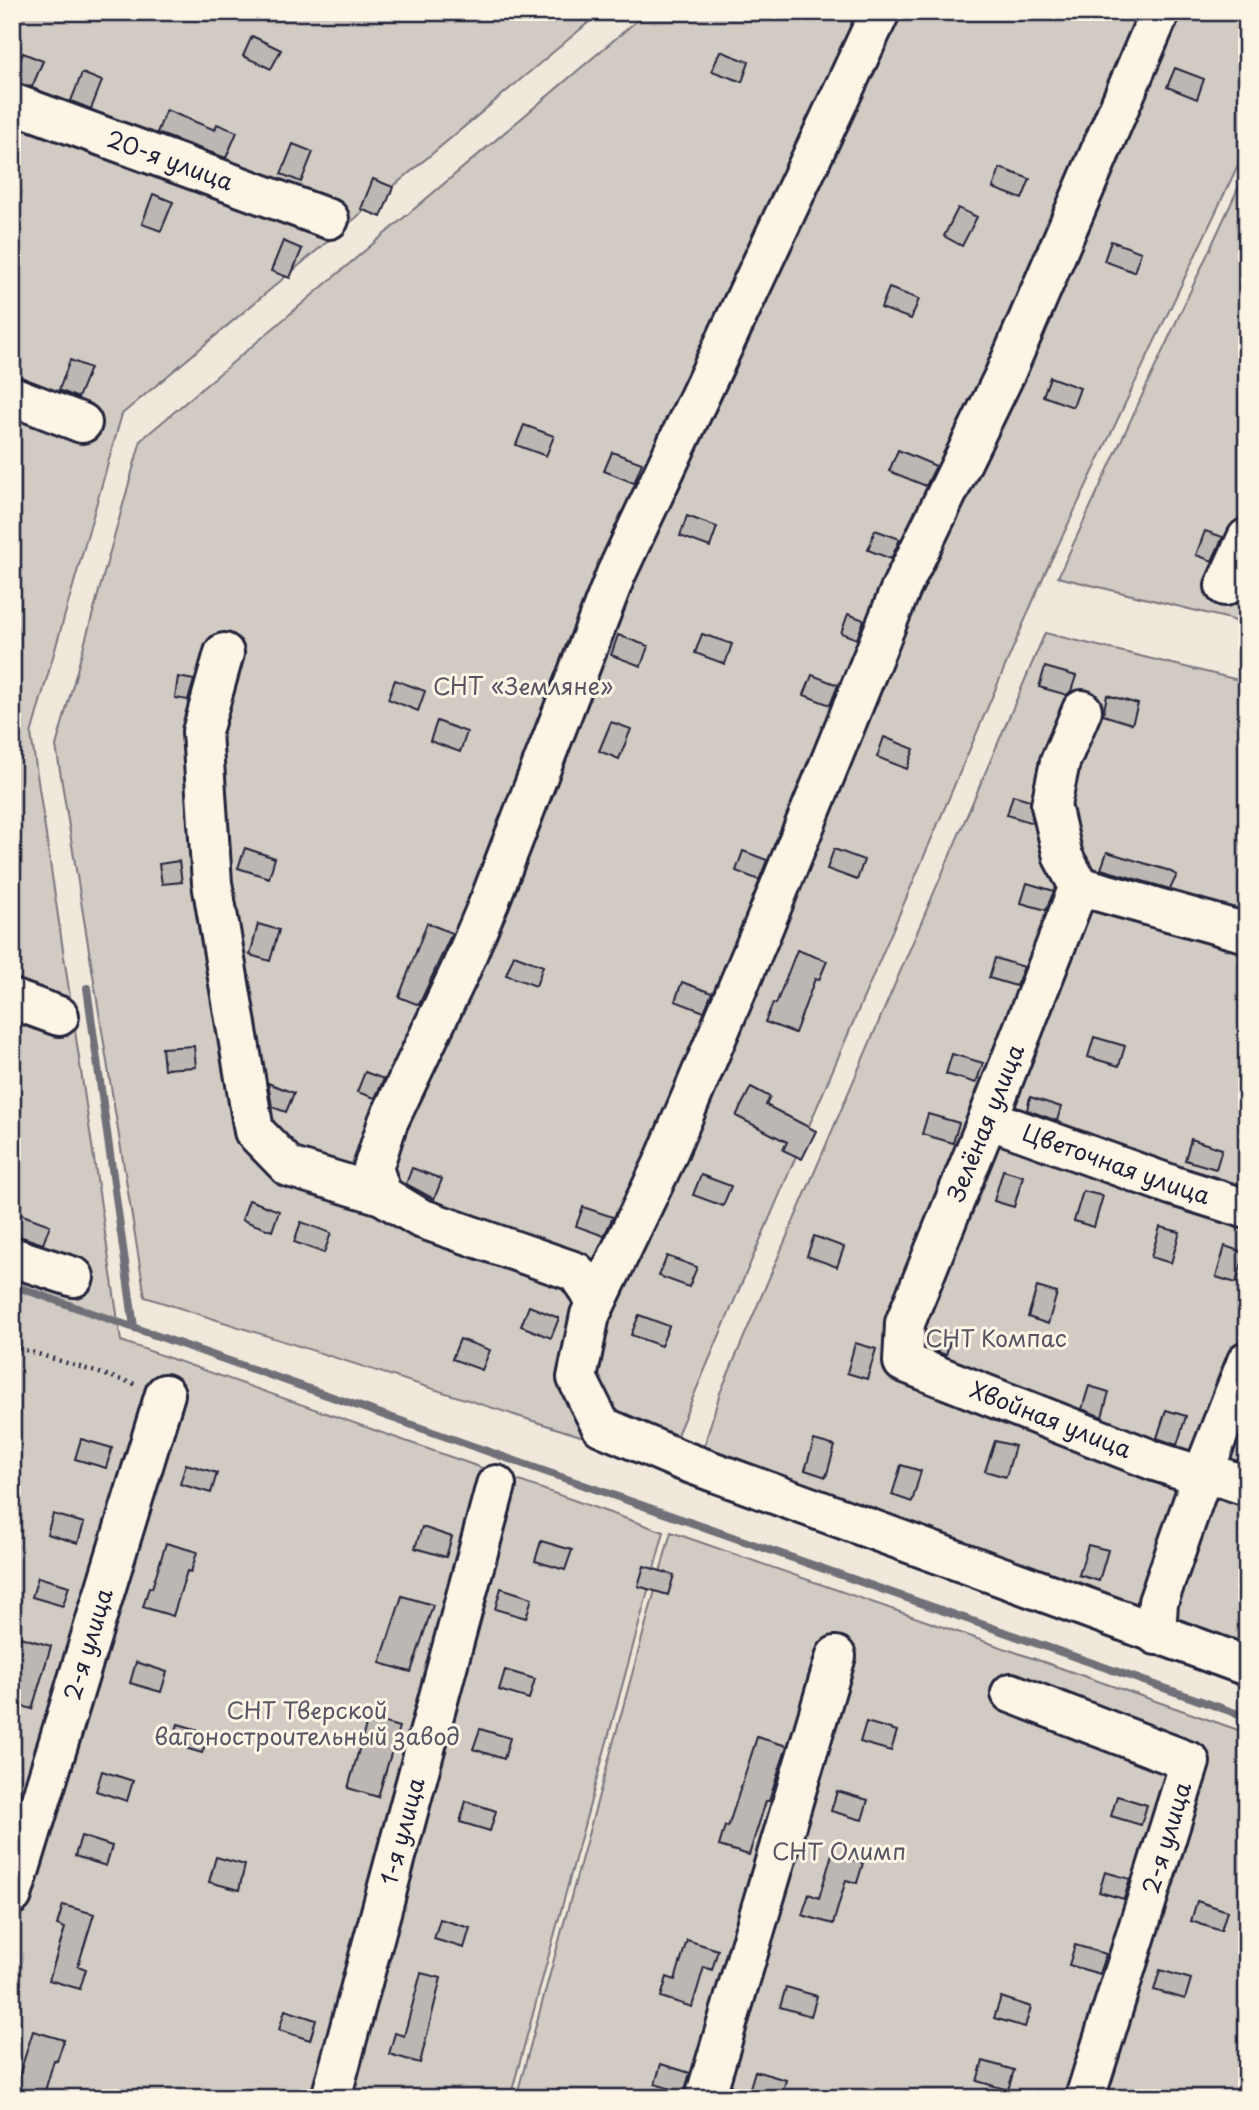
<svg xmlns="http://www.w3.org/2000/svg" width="1259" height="2110" font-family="'Playpen Sans',sans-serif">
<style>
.green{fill:#d1cbc3;stroke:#7a767f;stroke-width:2}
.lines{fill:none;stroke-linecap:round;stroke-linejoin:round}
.stream{stroke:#716f79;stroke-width:8}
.building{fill:#bcb7b3;stroke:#22223b;stroke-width:2}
.minor-casing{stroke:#22223b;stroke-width:44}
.path{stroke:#22223b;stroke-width:4.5;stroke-dasharray:2 5;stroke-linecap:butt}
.minor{stroke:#fcf5e5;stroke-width:38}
.labels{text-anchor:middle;stroke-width:6;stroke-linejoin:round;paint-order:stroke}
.street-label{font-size:23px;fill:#22223b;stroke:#fcf5e5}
.park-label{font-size:23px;fill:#575564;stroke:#fcf5e5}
</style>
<rect width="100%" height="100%" fill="#efe8db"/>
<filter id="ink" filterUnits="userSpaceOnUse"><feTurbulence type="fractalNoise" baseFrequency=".0143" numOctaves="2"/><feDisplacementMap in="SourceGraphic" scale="14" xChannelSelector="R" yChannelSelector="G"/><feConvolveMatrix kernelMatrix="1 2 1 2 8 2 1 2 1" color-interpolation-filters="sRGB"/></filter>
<g filter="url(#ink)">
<!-- green -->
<path class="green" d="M 12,12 L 601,12 L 122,414 L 31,734 L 121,1341 L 664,1532 L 510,2098 L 12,2098 Z
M 647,12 L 1247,12 L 1247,146 L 1045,573 L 665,1463 L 145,1297 L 56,746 L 141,440 Z
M 1247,169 L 1247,626 L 1230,619 L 1058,577 Z
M 1045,633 L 1247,682 L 1247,1339 L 1128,1636 L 693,1483 L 720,1393 Z
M 1247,1383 L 1247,1678 L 1146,1643 Z
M 671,1532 L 1247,1733 L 1247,2098 L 516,2098 Z"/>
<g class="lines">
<!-- stream -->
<path class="stream" d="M 87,988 L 134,1327
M 12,1285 L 1247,1717"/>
</g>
<!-- building -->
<path class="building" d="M 252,36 L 281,50 L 271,69 L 243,56 Z
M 720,51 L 749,62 L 742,82 L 712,71 Z
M 23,53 L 43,61 L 32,87 L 12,82 Z
M 1175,68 L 1204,79 L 1197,99 L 1167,87 Z
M 82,73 L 102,81 L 91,109 L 71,101 Z
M 166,110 L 215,130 L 217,124 L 237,132 L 226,158 L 157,133 Z
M 293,144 L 313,152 L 301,182 L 281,174 Z
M 1000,168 L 1030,179 L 1022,199 L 993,188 Z
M 373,179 L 393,187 L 381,217 L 361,209 Z
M 153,194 L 173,202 L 161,231 L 142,224 Z
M 958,208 L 977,217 L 962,246 L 944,236 Z
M 283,241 L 302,249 L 290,278 L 271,271 Z
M 1111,241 L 1141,252 L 1134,272 L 1104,261 Z
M 889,288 L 919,299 L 911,319 L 881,308 Z
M 70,360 L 90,368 L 78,398 L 59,390 Z
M 1050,377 L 1080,388 L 1073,407 L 1043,396 Z
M 524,425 L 554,436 L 546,456 L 516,445 Z
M 898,450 L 936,466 L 926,486 L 889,471 Z
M 612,452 L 642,463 L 634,483 L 604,471 Z
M 687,516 L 717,527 L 710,547 L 680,536 Z
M 875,530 L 900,539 L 891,559 L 868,550 Z
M 1205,531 L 1223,537 L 1212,561 L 1196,555 Z
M 848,614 L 864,620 L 857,639 L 841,633 Z
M 702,634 L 732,644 L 725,664 L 695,653 Z
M 618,635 L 648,646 L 641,666 L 611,655 Z
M 1045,667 L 1076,676 L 1071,691 L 1067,695 L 1039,687 Z
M 812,675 L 838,685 L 830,705 L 804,695 Z
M 178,677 L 194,680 L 188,700 L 175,698 Z
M 395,680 L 425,691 L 418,711 L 388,699 Z
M 1107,695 L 1138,704 L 1132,724 L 1103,715 Z
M 437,721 L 467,732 L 460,752 L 430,741 Z
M 611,722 L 631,729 L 619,759 L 599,751 Z
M 884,737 L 914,749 L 907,769 L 877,757 Z
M 1013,795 L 1030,800 L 1033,823 L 1007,815 Z
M 245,848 L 275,858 L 269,878 L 238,868 Z
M 834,849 L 864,860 L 857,880 L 827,869 Z
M 743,851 L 767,860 L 759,880 L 736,871 Z
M 1107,852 L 1167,870 L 1177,875 L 1170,889 L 1101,869 Z
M 179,861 L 182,882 L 162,884 L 159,864 Z
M 1027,883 L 1054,891 L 1046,910 L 1021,903 Z
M 427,923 L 452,933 L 419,1005 L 399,997 Z
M 258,924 L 279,930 L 270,961 L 250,955 Z
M 797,950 L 827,961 L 819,980 L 815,979 L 795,1033 L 765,1022 L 773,1003 L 776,1004 Z
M 514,955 L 543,966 L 536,986 L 506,975 Z
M 995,958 L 1024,967 L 1016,986 L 989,978 Z
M 682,982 L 712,993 L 704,1012 L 675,1001 Z
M 1094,1037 L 1125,1046 L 1119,1066 L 1088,1057 Z
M 194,1046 L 196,1067 L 164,1069 L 162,1048 Z
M 952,1054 L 983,1063 L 976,1083 L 946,1074 Z
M 365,1072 L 384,1079 L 375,1098 L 357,1092 Z
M 268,1083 L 294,1093 L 286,1112 L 272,1107 Z
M 751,1087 L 770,1097 L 766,1105 L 816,1131 L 802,1159 L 783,1150 L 787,1142 L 736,1116 Z
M 1030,1097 L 1061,1107 L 1057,1121 L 1027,1110 Z
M 928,1114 L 959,1123 L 953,1143 L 922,1134 Z
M 1191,1139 L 1222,1149 L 1216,1169 L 1185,1160 Z
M 412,1168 L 442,1179 L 434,1199 L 406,1184 Z
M 1003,1170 L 1023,1176 L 1014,1207 L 994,1201 Z
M 701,1175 L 731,1186 L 723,1206 L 693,1195 Z
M 1083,1191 L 1103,1196 L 1094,1227 L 1074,1221 Z
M 249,1200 L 279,1211 L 272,1231 L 242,1220 Z
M 583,1207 L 613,1217 L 604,1236 L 576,1226 Z
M 20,1214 L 50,1225 L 43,1244 L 13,1234 Z
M 301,1222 L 331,1233 L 324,1253 L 294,1242 Z
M 1160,1227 L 1180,1232 L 1171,1263 L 1151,1257 Z
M 814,1236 L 844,1247 L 837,1267 L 807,1256 Z
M 1225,1246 L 1245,1253 L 1236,1283 L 1216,1277 Z
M 667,1256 L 697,1267 L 689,1287 L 659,1276 Z
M 1037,1287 L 1057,1293 L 1048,1324 L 1028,1317 Z
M 529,1306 L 559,1318 L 551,1338 L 521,1326 Z
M 639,1315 L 669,1326 L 661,1346 L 631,1335 Z
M 931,1329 L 952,1335 L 946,1355 L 926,1348 Z
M 460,1339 L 490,1350 L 482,1370 L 452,1359 Z
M 855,1343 L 876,1349 L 867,1379 L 847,1373 Z
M 1089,1386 L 1109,1392 L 1102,1417 L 1082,1409 Z
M 1166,1410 L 1186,1416 L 1177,1445 L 1157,1438 Z
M 81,1439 L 112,1448 L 106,1468 L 75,1459 Z
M 814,1440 L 835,1446 L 826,1477 L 805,1470 Z
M 995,1441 L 1015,1446 L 1006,1477 L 985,1471 Z
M 186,1464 L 217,1473 L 211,1493 L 180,1484 Z
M 901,1465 L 921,1471 L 912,1502 L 892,1495 Z
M 53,1514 L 84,1523 L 78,1543 L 47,1534 Z
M 422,1527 L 452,1537 L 446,1557 L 415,1548 Z
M 541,1541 L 572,1550 L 565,1570 L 535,1561 Z
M 166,1543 L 197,1552 L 191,1572 L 187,1571 L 173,1616 L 143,1607 L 149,1587 L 152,1588 Z
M 1088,1545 L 1108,1550 L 1099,1581 L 1079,1575 Z
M 644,1566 L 674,1575 L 668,1595 L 638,1586 Z
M 38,1577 L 69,1586 L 63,1606 L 32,1597 Z
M 501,1588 L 532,1598 L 526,1618 L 495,1609 Z
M 402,1596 L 433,1605 L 411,1672 L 380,1663 Z
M 20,1637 L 51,1646 L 32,1709 L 12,1703 L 12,1663 Z
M 136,1662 L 167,1672 L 161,1692 L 130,1683 Z
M 505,1670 L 535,1679 L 529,1699 L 499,1690 Z
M 368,1718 L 399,1727 L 378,1797 L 348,1788 Z
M 866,1722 L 897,1731 L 891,1751 L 860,1742 Z
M 178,1724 L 209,1733 L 202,1753 L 172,1744 Z
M 480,1729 L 510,1738 L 504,1759 L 473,1749 Z
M 757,1737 L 787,1746 L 769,1801 L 766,1801 L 749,1855 L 719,1846 L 725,1826 L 728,1827 Z
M 102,1771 L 133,1781 L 127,1801 L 96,1791 Z
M 837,1791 L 868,1800 L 862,1820 L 831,1811 Z
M 1117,1796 L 1147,1805 L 1141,1825 L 1111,1816 Z
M 466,1801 L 496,1811 L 490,1831 L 460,1822 Z
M 81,1836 L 112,1846 L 106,1866 L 75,1856 Z
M 832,1854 L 863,1863 L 857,1883 L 846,1880 L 833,1924 L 802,1915 L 809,1894 L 819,1898 Z
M 216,1857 L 245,1865 L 239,1890 L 209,1882 Z
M 1105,1872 L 1130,1879 L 1124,1899 L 1099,1892 Z
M 1197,1901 L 1227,1911 L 1221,1931 L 1191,1921 Z
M 63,1905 L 94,1914 L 78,1966 L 86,1969 L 80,1989 L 49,1980 L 65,1928 L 57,1925 Z
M 440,1919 L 470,1928 L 464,1948 L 434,1939 Z
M 687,1940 L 718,1950 L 712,1970 L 704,1967 L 692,2007 L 661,1997 L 667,1977 L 675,1980 Z
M 1075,1945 L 1106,1954 L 1100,1974 L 1069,1965 Z
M 1160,1970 L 1191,1979 L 1185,1999 L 1154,1990 Z
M 421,1973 L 441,1978 L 420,2063 L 389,2054 L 395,2033 L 404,2036 Z
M 786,1987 L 817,1996 L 811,2016 L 780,2007 Z
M 1001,1997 L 1031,2007 L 1025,2027 L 994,2018 Z
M 285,2010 L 316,2020 L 310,2040 L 279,2030 Z
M 33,2031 L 64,2040 L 57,2061 L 54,2060 L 43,2098 L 12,2098 Z
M 983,2061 L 1014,2070 L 1008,2090 L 977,2081 Z
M 661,2064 L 690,2073 L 684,2093 L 655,2084 Z
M 755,2071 L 786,2080 L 781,2098 L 771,2098 L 749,2091 Z"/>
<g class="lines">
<defs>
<g id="minor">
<path d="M 1160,12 L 1005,374 L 901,588 L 763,928 L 663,1164 L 590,1315 L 577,1378 L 601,1426 L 681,1460 L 1247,1666"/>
<path id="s1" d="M 12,103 L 329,219"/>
<path d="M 12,396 L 82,423"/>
<path d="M 1225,586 L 1247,538"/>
<path d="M 224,653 L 202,732 L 212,883 L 254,1131 L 289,1167 L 382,1195"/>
<path id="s2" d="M 1079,886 L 988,1119 L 905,1323 L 903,1362 L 1155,1461 L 1202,1476 L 1223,1478 L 1247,1486"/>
<path d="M 1079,886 L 1063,857 L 1051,805 L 1060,762 L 1082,710"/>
<path d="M 1079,886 L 1247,933"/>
<path d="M 12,999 L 59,1016"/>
<path id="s3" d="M 988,1119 L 1174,1186 L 1247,1209"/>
<path d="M 12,1257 L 74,1277"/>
<path d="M 596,1301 L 576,1272 L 420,1218 L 382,1195 L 373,1168 L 388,1122 L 460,971 L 490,900 L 616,574 L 880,12"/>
<path d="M 1156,1635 L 1158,1602 L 1202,1476 L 1247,1361"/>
<path d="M 1011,1693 L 1190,1762 L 1085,2098"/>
<path id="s4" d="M 12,1895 L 165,1394"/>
<path id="s5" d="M 331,2098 L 496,1485"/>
<path d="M 705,2098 L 836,1656"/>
</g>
</defs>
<!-- minor casing -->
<use href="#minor" class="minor-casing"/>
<!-- path -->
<path class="path" d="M 12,1346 L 135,1384"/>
<!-- minor -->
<use href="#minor" class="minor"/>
</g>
</g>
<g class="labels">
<!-- street labels -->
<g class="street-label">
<text dy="8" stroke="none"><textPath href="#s1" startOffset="168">20-я улица</textPath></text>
<text transform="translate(986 1123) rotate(-68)" y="8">Зелёная улица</text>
<text dy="8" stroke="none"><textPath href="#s3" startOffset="136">Цветочная улица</textPath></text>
<text dy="8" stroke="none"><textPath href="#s2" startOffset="668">Хвойная улица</textPath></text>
<text dy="8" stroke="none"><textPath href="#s4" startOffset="262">2-я улица</textPath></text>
<text dy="8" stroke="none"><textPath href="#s5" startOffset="276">1-я улица</textPath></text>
<text transform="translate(1167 1838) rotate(-73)" y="8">2-я улица</text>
</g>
<!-- park labels -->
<g class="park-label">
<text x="523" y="695">СНТ «Земляне»</text>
<text x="996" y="1347">СНТ Компас</text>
<text x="307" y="1719">СНТ Тверской<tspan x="307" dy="26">вагоностроительный завод</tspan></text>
<text x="839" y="1860">СНТ Олимп</text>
</g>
</g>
<!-- margin -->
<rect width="1259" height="2110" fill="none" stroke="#fcf5e5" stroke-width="42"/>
<rect x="21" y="21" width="1217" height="2068" fill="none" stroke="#22223b" stroke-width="2.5" filter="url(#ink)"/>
</svg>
